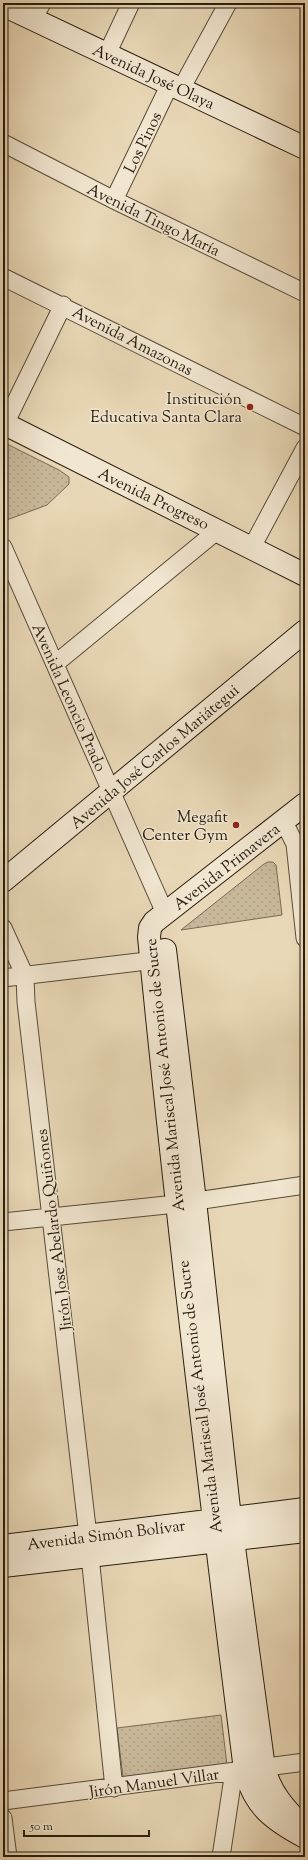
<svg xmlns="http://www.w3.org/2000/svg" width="308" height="1860" font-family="'Sorts Mill Goudy',serif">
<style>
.park{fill:url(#park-dots);stroke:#786a54}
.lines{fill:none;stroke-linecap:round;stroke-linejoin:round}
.street-casing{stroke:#584b38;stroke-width:19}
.secondary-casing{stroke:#271c0e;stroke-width:24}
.street{stroke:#f1e6d0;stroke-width:17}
.secondary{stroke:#f1e6d0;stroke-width:22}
.poi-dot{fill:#8f2418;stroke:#f1e6d0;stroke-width:1.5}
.labels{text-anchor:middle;stroke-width:3;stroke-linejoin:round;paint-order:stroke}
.street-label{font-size:16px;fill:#271c0e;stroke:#f1e6d0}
.poi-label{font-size:16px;fill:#271c0e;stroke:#f1e6d0;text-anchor:end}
</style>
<defs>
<pattern id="park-dots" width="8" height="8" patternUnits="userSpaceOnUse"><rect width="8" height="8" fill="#c8b89a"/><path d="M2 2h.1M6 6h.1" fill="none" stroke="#ac9e84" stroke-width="1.8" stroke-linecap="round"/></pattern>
</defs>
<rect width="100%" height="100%" fill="#e9d8b7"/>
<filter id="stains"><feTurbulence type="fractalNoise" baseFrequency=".005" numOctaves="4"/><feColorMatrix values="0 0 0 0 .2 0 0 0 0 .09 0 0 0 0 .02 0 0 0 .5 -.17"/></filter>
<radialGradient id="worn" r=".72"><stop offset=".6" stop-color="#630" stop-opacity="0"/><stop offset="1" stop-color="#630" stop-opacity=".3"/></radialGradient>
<!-- park -->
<path class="park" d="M 3,442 L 59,470 L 69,477 L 69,484 L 47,505 L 4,521 Z
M 268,862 L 273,862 L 276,865 L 282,915 L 181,930 L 264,864 Z
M 221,1715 L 227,1765 L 123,1777 L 117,1728 Z"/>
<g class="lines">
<defs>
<path id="street" d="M 33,19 L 42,3
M 107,54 L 131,3
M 181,89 L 228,3
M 3,143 L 114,200 L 305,293
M 114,200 L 170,84
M 3,277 L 305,427
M 5,424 L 63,305
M 3,547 L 165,913
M 252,547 L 305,448
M 55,664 L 218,530
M 284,822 L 295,844 L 305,938
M 3,928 L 25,976 L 26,1002 L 88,1536
M 3,978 L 164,959
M 3,1222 L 176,1204 L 305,1185
M 90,1556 L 114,1788
M 3,1801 L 305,1762
M 3,1818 L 8,1857
M 221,1857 L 234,1771"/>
<path id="secondary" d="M 3,5 L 305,148
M 3,423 L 305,575
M 305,804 L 154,922 L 150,928 L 149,937 C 176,1215 210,1493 245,1770 C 254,1806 273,1820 305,1837
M 3,881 L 305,631
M 165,950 L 195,1201 L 230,1518 L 264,1768 C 270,1792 284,1808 301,1825
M 3,1546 L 305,1509
M 3,1566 L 305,1531"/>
</defs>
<!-- street casing -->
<use href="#street" class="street-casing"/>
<!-- secondary casing -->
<use href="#secondary" class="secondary-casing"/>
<!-- street -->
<use href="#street" class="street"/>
<!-- secondary -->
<use href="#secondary" class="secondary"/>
</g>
<!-- markers -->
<g class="poi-dot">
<circle cx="250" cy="407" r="4"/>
<circle cx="236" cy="825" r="4"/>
</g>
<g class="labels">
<!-- street labels -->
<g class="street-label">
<text transform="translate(154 76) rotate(25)" y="6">Avenida José Olaya</text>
<text transform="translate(142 142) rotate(-64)" y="6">Los Pinos</text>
<text transform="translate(154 219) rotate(26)" y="6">Avenida Tingo María</text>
<text transform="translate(133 340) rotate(27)" y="6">Avenida Amazonas</text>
<text transform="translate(154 498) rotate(26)" y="6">Avenida Progreso</text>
<text transform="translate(70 697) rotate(66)" y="6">Avenida Leoncio Prado</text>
<text transform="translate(154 756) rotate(-40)" y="6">Avenida José Carlos Mariátegui</text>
<text transform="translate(226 866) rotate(-38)" y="6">Avenida Primavera</text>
<text transform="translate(164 1075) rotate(-96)" y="6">Avenida Mariscal José Antonio de Sucre</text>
<text transform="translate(53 1230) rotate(-97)" y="6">Jirón Jose Abelardo Quiñones</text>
<text transform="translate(199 1397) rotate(-97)" y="6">Avenida Mariscal José Antonio de Sucre</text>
<text transform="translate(106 1534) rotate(-7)" y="6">Avenida Simón Bolívar</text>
<text transform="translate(154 1782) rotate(-8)" y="6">Jirón Manuel Villar</text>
</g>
<!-- poi labels -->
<g class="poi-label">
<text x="242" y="404">Institución<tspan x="242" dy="18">Educativa Santa Clara</tspan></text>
<text x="228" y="822">Megafit<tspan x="228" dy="18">Center Gym</tspan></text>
</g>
</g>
<!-- margin -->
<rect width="308" height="1860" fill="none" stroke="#e9d8b7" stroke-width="16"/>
<rect x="4" y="4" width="300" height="1852" fill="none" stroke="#271c0e" stroke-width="2"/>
<rect x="8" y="8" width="292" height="1844" fill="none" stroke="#271c0e"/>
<!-- scale -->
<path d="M24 1830v6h125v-6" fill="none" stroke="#271c0e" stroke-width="2"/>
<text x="30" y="1830" font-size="12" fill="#271c0e" stroke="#f1e6d0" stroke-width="3" paint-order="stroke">50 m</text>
<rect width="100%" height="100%" filter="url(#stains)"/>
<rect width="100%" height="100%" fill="url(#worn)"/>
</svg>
